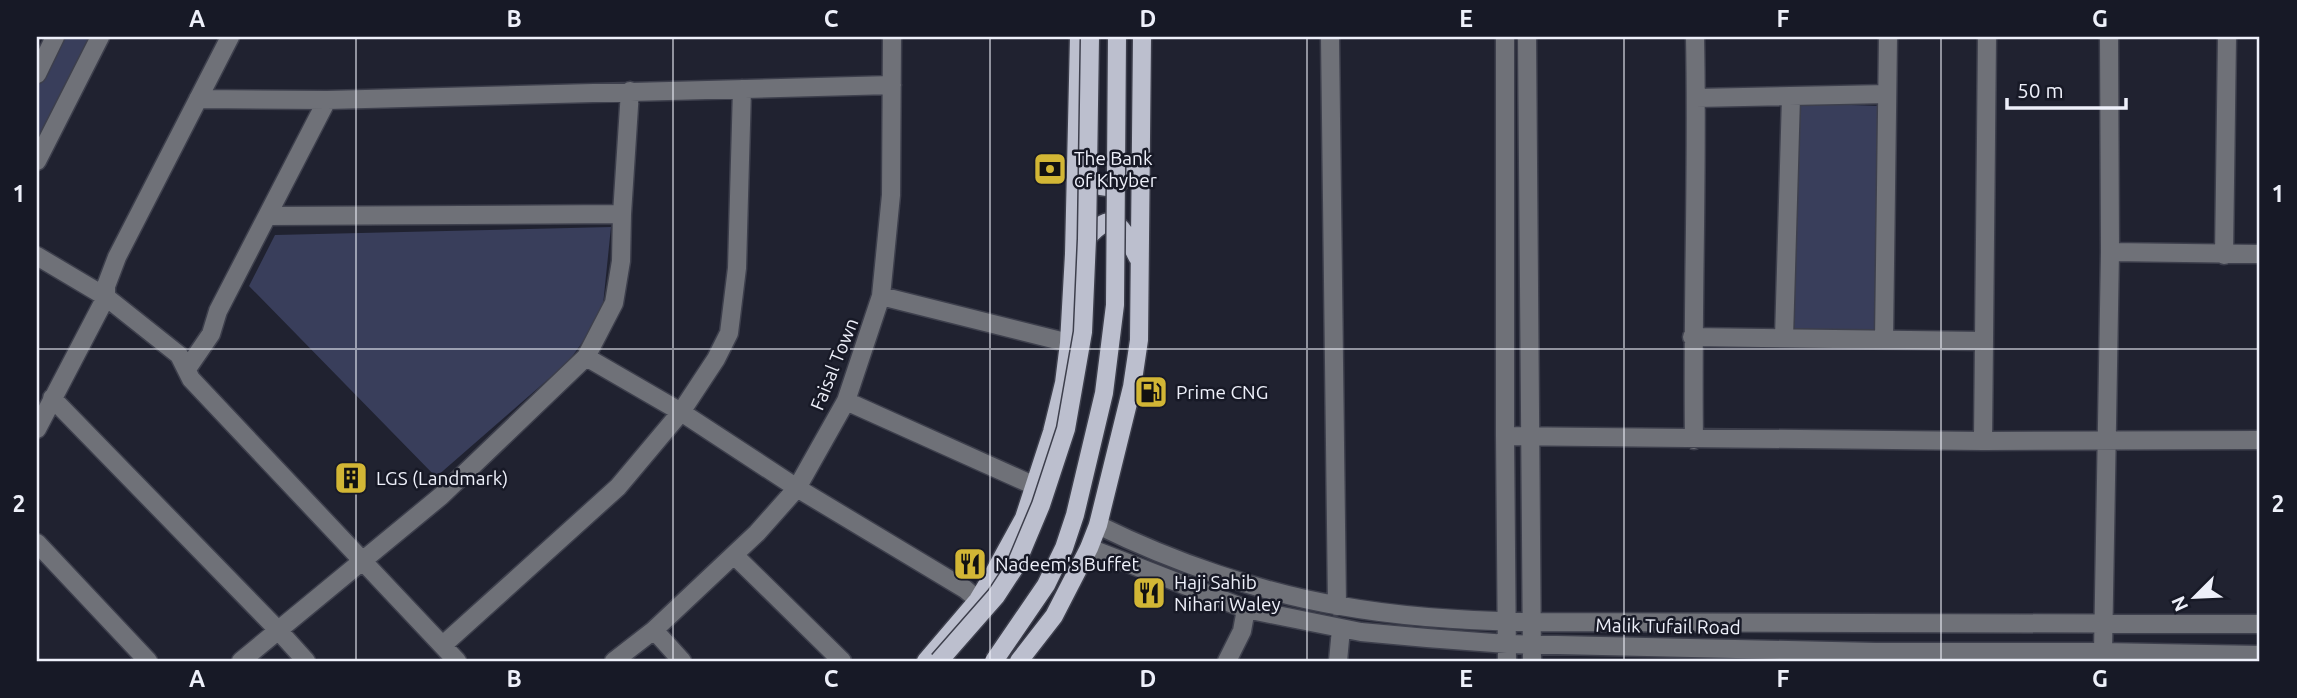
<svg xmlns="http://www.w3.org/2000/svg" width="2297" height="698" font-family="Ubuntu,sans-serif">
<style>
.green{fill:#393e5b}
.lines{fill:none;stroke-linecap:round;stroke-linejoin:round}
.minor-casing{stroke:#3d3f4c;stroke-width:21}
.major-casing{stroke:#3d3f4c;stroke-width:21}
.minor{stroke:#6f7178;stroke-width:18}
.major{stroke:#bcbfce;stroke-width:18}
.major-bridge-casing{stroke:#3d3f4c;stroke-width:21;stroke-linecap:butt}
.major-bridge{stroke:#bcbfce;stroke-width:18}
.grid{fill:none;stroke:#eef0fa;stroke-width:2;stroke-opacity:0.55}
.labels{text-anchor:middle;stroke-width:5;stroke-linejoin:round;paint-order:stroke}
.poi-label{font-size:19px;fill:#eef0fa;stroke:#171926;text-anchor:start}
.street-label{font-size:19px;fill:#eef0fa;stroke:#171926}
.neatline{fill:none;stroke:#eef0fa;stroke-width:2.5}
.grid-label{font-size:23px;text-anchor:middle;font-weight:bold;fill:#eef0fa}
</style>
<rect width="100%" height="100%" fill="#202230"/>
<!-- green -->
<path class="green" d="M 57,37 L 99,37 L 37,161 L 37,77 Z
M 1797,103 L 1879,106 L 1879,330 L 1792,331 Z
M 611,227 L 603,305 L 587,336 L 568,362 L 436,477 L 249,286 L 275,235 Z"/>
<g class="lines">
<defs>
<path id="minor" d="M 1330,37 L 1337,606
M 1505,37 L 1505,436 L 1507,661
M 1527,37 L 1532,661
M 37,74 L 55,37
M 1696,98 L 1887,94
M 198,99 L 327,100 L 892,85
M 37,161 L 100,37
M 268,216 L 622,214
M 2110,252 L 2260,254
M 2224,255 L 2227,37
M 37,256 L 106,297 L 179,355 L 191,379 L 457,661
M 881,296 L 1069,343
M 1692,337 L 1984,341
M 1784,338 L 1791,97
M 1884,340 L 1888,37
M 586,357 L 681,412 L 797,488 L 965,589 L 978,600
M 187,369 L 211,334 L 218,311 L 327,100
M 52,398 L 278,630 L 306,661
M 846,401 L 1035,486
M 37,429 L 106,297 L 106,286 L 117,257 L 230,37
M 1505,436 L 1983,441 L 2260,440
M 1694,440 C 1692,305 1698,171 1695,37
M 1983,441 L 1987,37
M 1098,525 C 1171,561 1261,593 1341,606 C 1402,617 1470,621 1532,622 L 2260,624
M 37,543 L 148,661
M 1089,548 L 1246,609 L 1361,632 L 1427,638 L 1507,644 L 1876,652 L 2103,652 L 2260,655
M 734,555 L 842,661
M 654,630 L 682,661
M 443,645 L 618,487 L 681,412 L 716,359 L 729,333 L 737,268 L 742,89
M 2103,652 L 2110,252 L 2109,37
M 241,661 L 441,496 L 586,357 L 614,303 L 621,261 L 622,214 L 630,91
M 614,661 L 654,630 L 757,533 L 797,488 L 846,401 L 881,296 L 891,195 L 892,37
M 1227,661 L 1242,631 L 1246,609
M 1338,661 L 1341,629"/>
<path id="major" d="M 1078,171 C 1108,198 1116,188 1139,162
M 1081,245 C 1113,206 1119,221 1138,258
M 926,661 L 978,600 L 990,580 L 1024,518 L 1052,432 L 1064,383 L 1069,343 L 1074,254 L 1079,37
M 1019,661 L 1054,616 L 1089,548 L 1098,525 L 1132,387 L 1139,340 L 1142,37"/>
</defs>
<!-- minor casing -->
<use href="#minor" class="minor-casing"/>
<!-- major casing -->
<use href="#major" class="major-casing"/>
<!-- minor -->
<use href="#minor" class="minor"/>
<!-- major -->
<use href="#major" class="major"/>
<defs>
<path id="major-bridge" d="M 939,661 L 996,596 L 1015,567 L 1041,505 L 1066,429 L 1083,332 L 1087,239 L 1090,37
M 994,661 L 1046,585 L 1064,548 L 1075,515 L 1104,393 L 1115,305 L 1117,37"/>
</defs>
<!-- major-bridge casing -->
<use href="#major-bridge" class="major-bridge-casing"/>
<!-- major-bridge -->
<use href="#major-bridge" class="major-bridge"/>
</g>
<!-- grid -->
<path class="grid" d="M 356,37 L 356,661M 673,37 L 673,661M 990,37 L 990,661M 1307,37 L 1307,661M 1624,37 L 1624,661M 1941,37 L 1941,661M 37,349 L 2260,349"/>
<!-- icons -->
<defs>
<symbol id="bank-square" viewBox="-11 -11 22 22"><rect x="-9" y="-9" width="18" height="18" rx="4" fill="#d2b635" stroke="#171926"/><path d="M-6-4H6V4H-6ZM0-2.3a2.3 2.3 0 1 0 0 4.6a2.3 2.3 0 1 0 0-4.6Z" fill="#111"/></symbol>
<symbol id="fuel-square" viewBox="-11 -11 22 22"><rect x="-9" y="-9" width="18" height="18" rx="4" fill="#d2b635" stroke="#171926"/><path d="M-5.5-6h7V0h2V4h1.3V-2.5L3-4.5l.8-.8L6-3V5H2.5V1h-1V6h-7ZM-4.2-4.7v3.2H.2V-4.7Z" fill="#111"/></symbol>
<symbol id="building-square" viewBox="-11 -11 22 22"><rect x="-9" y="-9" width="18" height="18" rx="4" fill="#d2b635" stroke="#171926"/><path d="M-4-6H4V6H1V3H-1V6H-4ZM-2.5-4.3h1.7v1.8h-1.7ZM.8-4.3h1.7v1.8H.8ZM-2.5-1h1.7V.8h-1.7ZM.8-1h1.7V.8H.8Z" fill="#111"/></symbol>
<symbol id="restaurant-square" viewBox="-11 -11 22 22"><rect x="-9" y="-9" width="18" height="18" rx="4" fill="#d2b635" stroke="#171926"/><path d="M-5-6h1v4h1v-4h1v4h1v-4h1v5L-1.5 .5V6h-2V.5L-5-1ZM5-6V6H3V1.5H1.5Q1.5-4 5-6Z" fill="#111"/></symbol>
</defs>
<g fill-rule="evenodd">
<use href="#bank-square" x="1031" y="150" width="38" height="38"/>
<use href="#fuel-square" x="1132" y="373" width="38" height="38"/>
<use href="#building-square" x="332" y="459" width="38" height="38"/>
<use href="#restaurant-square" x="951" y="545" width="38" height="38"/>
<use href="#restaurant-square" x="1130" y="574" width="38" height="38"/>
</g>
<g class="labels">
<!-- poi labels -->
<g class="poi-label">
<text x="1074" y="165">The Bank<tspan x="1074" dy="22">of Khyber</tspan></text>
<text x="1176" y="399">Prime CNG</text>
<text x="376" y="485">LGS (Landmark)</text>
<text x="995" y="571">Nadeem's Buffet</text>
<text x="1174" y="589">Haji Sahib<tspan x="1174" dy="22">Nihari Waley</tspan></text>
</g>
<!-- street labels -->
<g class="street-label">
<text transform="translate(834 364) rotate(-68)" y="7">Faisal Town</text>
<text transform="translate(1668 626) rotate(1)" y="7">Malik Tufail Road</text>
</g>
</g>
<!-- border -->
<rect width="2297" height="698" fill="none" stroke="#171926" stroke-width="77"/>
<!-- north arrow -->
<g transform="translate(2195 597) rotate(246)" stroke="#171926" stroke-width="5" paint-order="stroke">
<path d="M0-5L12 26L0 18L-12 26Z" fill="#eef0fa"/>
<text y="-10" font-size="19" font-weight="bold" text-anchor="middle" fill="#eef0fa">N</text>
</g>
<!-- scale -->
<path d="M2007 98v10h119v-10" fill="none" stroke="#eef0fa" stroke-width="3.5"/>
<text x="2017" y="98" font-size="21" fill="#eef0fa" stroke="#171926" stroke-width="5" paint-order="stroke">50 m</text>
<rect x="38" y="38" width="2220" height="622" class="neatline"/>
<g class="grid-label">
<text x="197" y="27">A</text>
<text x="514" y="27">B</text>
<text x="831" y="27">C</text>
<text x="1148" y="27">D</text>
<text x="1466" y="27">E</text>
<text x="1783" y="27">F</text>
<text x="2100" y="27">G</text>
<text x="19" y="202">1</text>
<text x="2278" y="202">1</text>
<text x="19" y="512">2</text>
<text x="2278" y="512">2</text>
<text x="197" y="687">A</text>
<text x="514" y="687">B</text>
<text x="831" y="687">C</text>
<text x="1148" y="687">D</text>
<text x="1466" y="687">E</text>
<text x="1783" y="687">F</text>
<text x="2100" y="687">G</text>
</g>
</svg>
